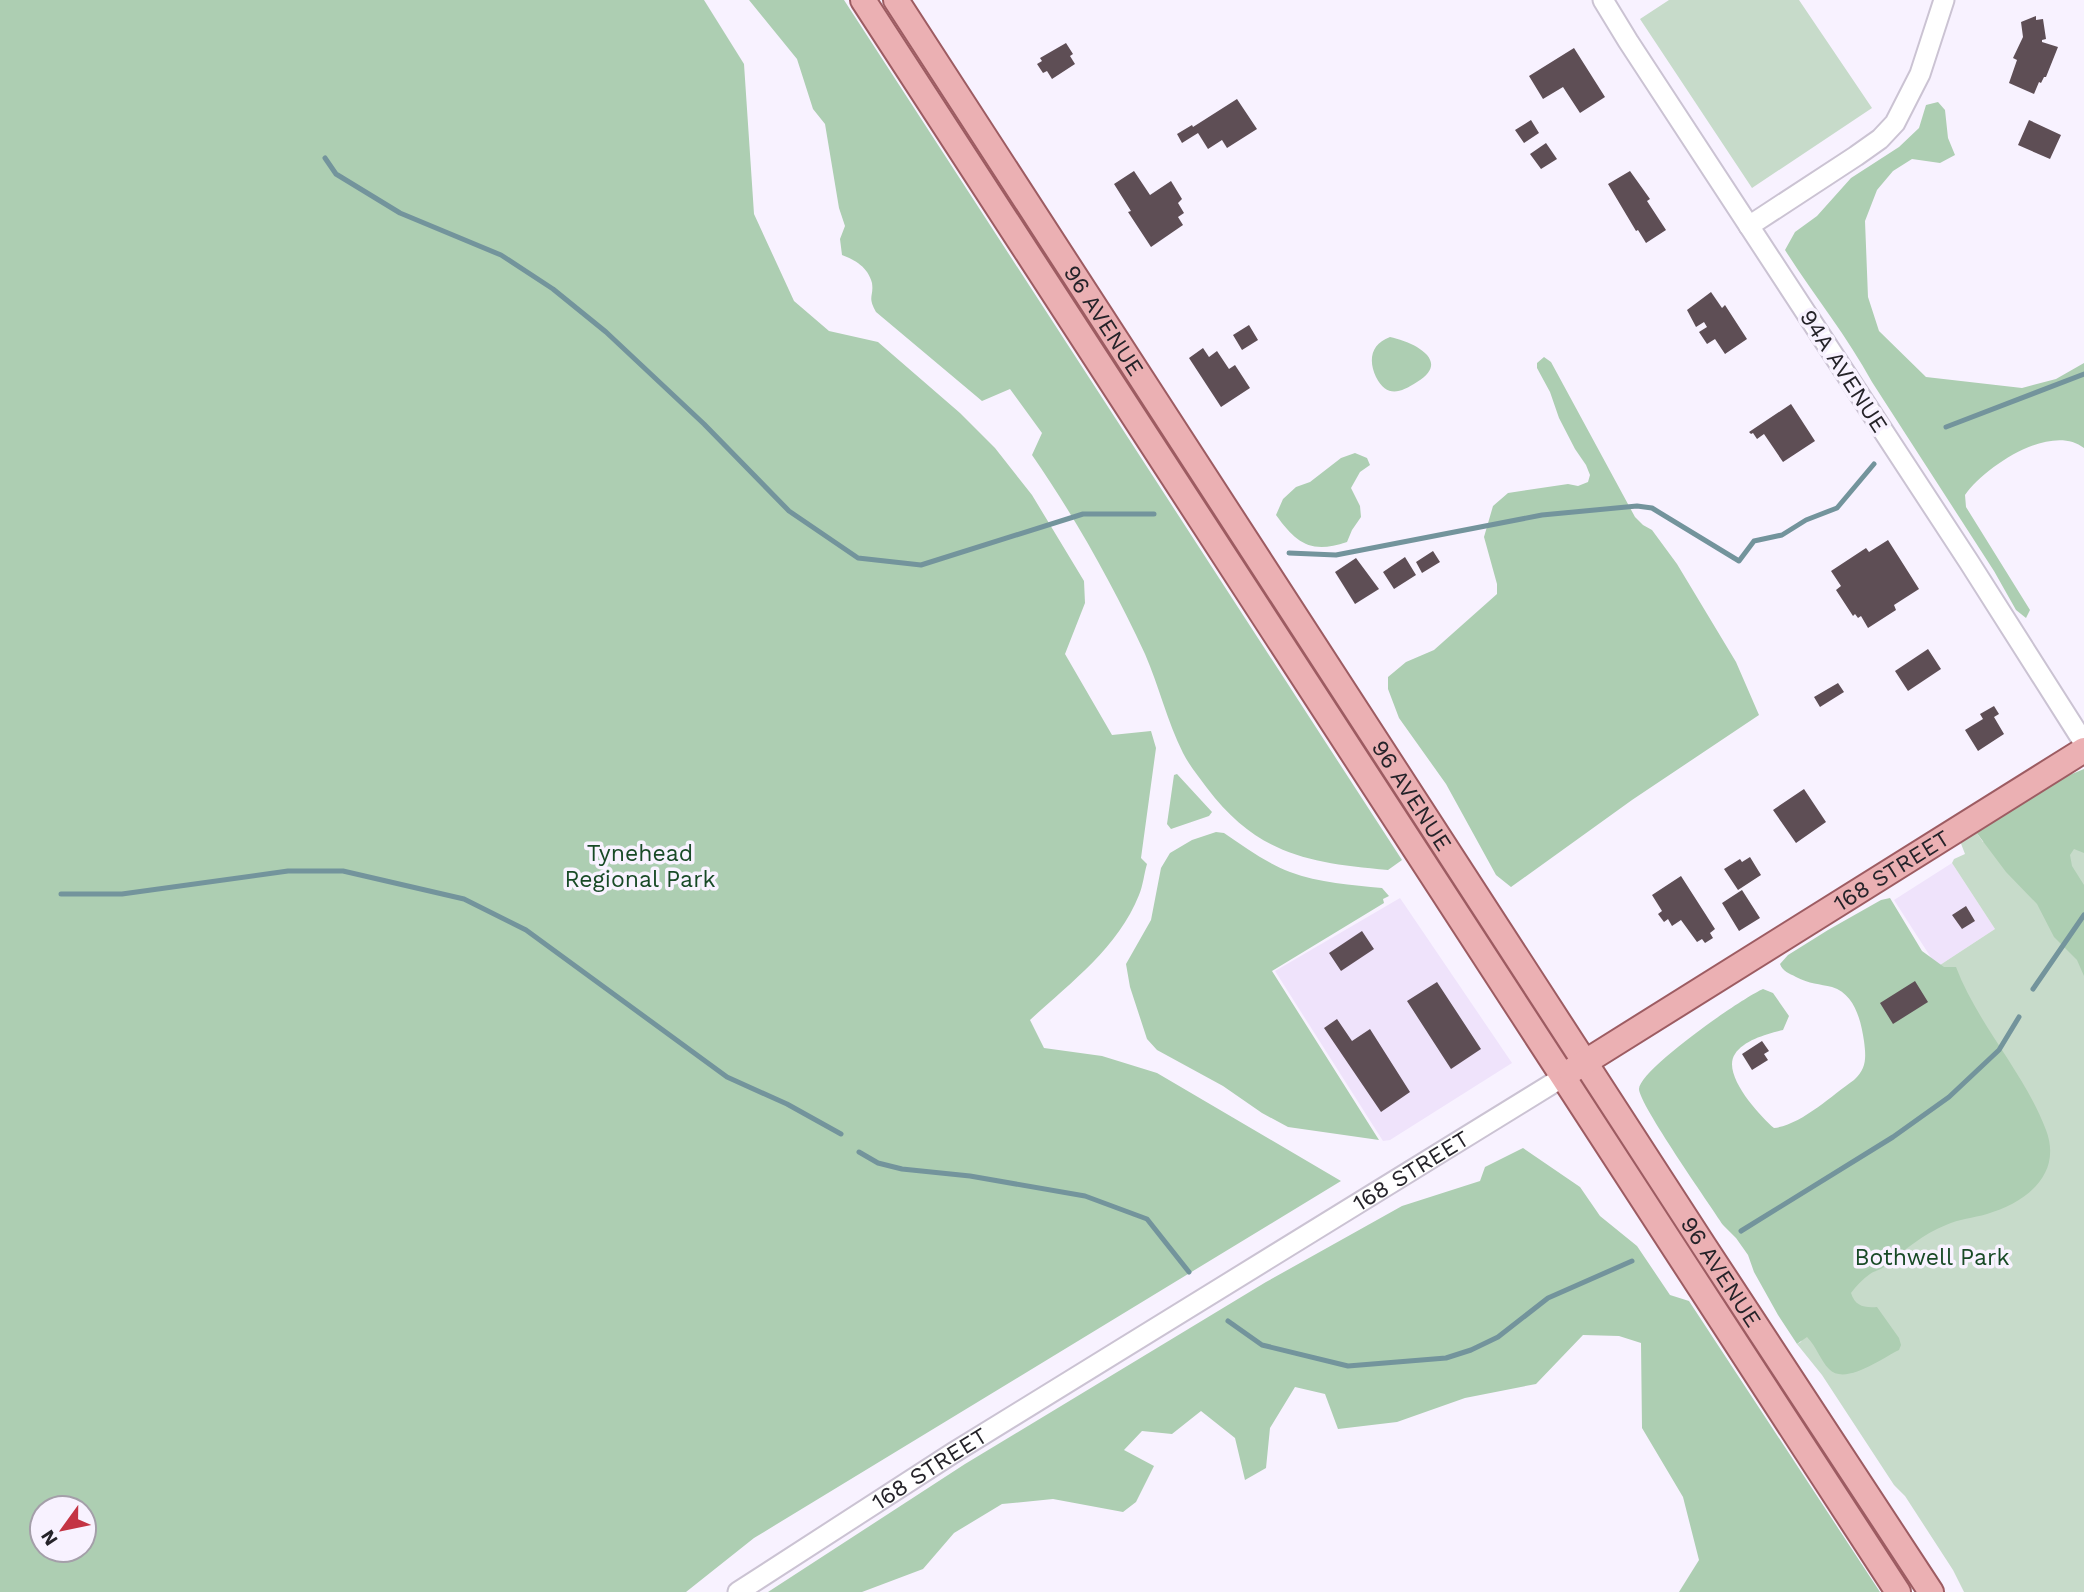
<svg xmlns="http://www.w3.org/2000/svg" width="2084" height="1592" font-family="'Work Sans',sans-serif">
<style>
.built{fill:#efe3fb}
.green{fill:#c7dbca}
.forest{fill:#adceb2;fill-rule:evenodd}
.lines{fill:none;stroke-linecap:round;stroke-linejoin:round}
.stream{stroke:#73949c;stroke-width:5}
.building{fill:#5e4e55}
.minor-casing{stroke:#cbc3d3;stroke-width:23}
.major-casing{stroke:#9d5c62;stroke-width:28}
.minor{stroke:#fff;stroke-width:19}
.major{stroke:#ebb0b3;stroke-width:24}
.labels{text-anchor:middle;stroke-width:7;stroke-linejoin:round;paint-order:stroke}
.street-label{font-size:23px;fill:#252329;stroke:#f8f2ff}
.park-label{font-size:23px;fill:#184a26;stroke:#f8f2ff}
</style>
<rect width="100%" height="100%" fill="#f8f2ff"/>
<!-- built -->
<path class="built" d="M 1952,863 L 1995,929 L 1937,967 L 1894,900 Z
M 1400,898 L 1512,1063 L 1390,1140 L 1383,1141 L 1275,971 Z"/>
<!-- green -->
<path class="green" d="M 1669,0 L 1799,0 L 1872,108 L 1752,188 L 1640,19 Z
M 2084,779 L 2084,1592 L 1964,1592 L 1953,1570 L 1905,1496 L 1894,1485 L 1822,1375 L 1797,1344 L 1801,1342 L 1937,967 L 1995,929 L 1952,863 L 1954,859 L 1965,854 L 1960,841 L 1976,832 L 1983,842 Z"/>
<!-- forest -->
<path class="forest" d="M 0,0 L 704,0 L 744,64 L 754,214 L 794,301 L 829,331 L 878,342 L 960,413 L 995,448 L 1032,495 L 1084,581 L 1085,603 L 1065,654 L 1112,735 L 1151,731 L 1156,748 L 1141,858 L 1147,864 C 1144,874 1143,886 1139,895 C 1118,948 1070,983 1030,1020 L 1044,1048 L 1102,1056 L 1157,1073 L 1341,1181 L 754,1538 L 686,1592 L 0,1592 ZM 42,1508 L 84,1508 L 84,1550 L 42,1550 Z
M 749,0 L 844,0 L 1402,860 L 1388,870 C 1309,863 1258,855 1207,788 C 1199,777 1189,765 1183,753 C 1167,721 1159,686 1145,654 C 1113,585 1075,517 1032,455 L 1042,433 L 1010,389 L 982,401 L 876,312 C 867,296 874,297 872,283 C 868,267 855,260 842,255 L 840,239 L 845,226 L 839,208 L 825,124 L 813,109 L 797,59 Z
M 1938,102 L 1945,110 L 1948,138 L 1955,155 L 1940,163 L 1912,159 L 1893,171 L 1877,190 L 1865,221 L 1868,297 L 1879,331 L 1926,377 L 2022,388 L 2056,379 L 2084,363 L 2084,448 C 2051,422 1985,467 1965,495 L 1966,507 L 2030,610 L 2026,618 L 2016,610 L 1994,571 L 1872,382 C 1847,336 1813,294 1785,250 L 1795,232 L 1817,216 L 1851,178 L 1899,147 L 1919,128 L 1926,105 Z
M 1390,337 C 1414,342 1452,361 1417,382 C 1400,393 1387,398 1376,377 C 1368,360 1371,344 1390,337 Z
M 1544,357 L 1551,362 L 1635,517 L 1643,525 L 1652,530 L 1677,564 L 1736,662 L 1759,715 L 1632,800 L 1511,887 L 1496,875 L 1446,784 L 1399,718 L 1388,689 L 1388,677 L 1406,662 L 1434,650 L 1497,594 L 1497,584 L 1484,537 L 1493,506 L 1508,493 L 1568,484 L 1578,486 L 1588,482 L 1590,475 L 1586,465 L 1575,449 L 1559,418 L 1550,392 L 1537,368 L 1537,363 Z
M 1355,453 L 1367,458 L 1370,465 L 1360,472 L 1351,488 L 1360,506 L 1361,517 L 1352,530 L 1347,542 C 1311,554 1297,544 1276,515 L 1283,499 L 1296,487 L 1310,482 L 1341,458 Z
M 2084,769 L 2084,853 L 2074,849 L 2070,855 L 2072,866 L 2084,885 L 2084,976 L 2077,960 L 2054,937 L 2037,904 L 2006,872 L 1976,832 L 2067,776 Z
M 1177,774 L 1212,812 L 1209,816 L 1171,829 L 1167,824 L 1174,775 Z
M 1216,832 L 1224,833 C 1245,847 1266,863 1290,872 C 1319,883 1352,885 1382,888 L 1389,896 L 1383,899 L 1384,903 L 1272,971 L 1379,1140 L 1288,1127 L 1262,1113 L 1223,1086 L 1157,1050 L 1147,1039 L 1130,987 L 1126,964 L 1151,920 L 1161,868 L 1170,853 L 1192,840 Z
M 1890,898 L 1922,951 L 1944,967 L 1956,967 C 1978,1025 2024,1072 2046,1130 C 2063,1175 2025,1203 1987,1214 C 1973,1218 1959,1219 1946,1225 C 1923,1234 1903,1251 1884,1267 C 1880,1270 1874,1271 1870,1274 C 1863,1279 1856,1286 1851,1293 C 1855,1306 1864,1308 1877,1307 L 1899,1338 L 1901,1345 L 1899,1350 C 1882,1358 1845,1386 1829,1369 C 1820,1360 1817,1347 1807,1337 L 1797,1344 L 1778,1315 L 1754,1272 L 1748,1255 L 1736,1238 L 1723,1225 C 1710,1205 1639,1104 1639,1089 C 1640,1069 1742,998 1763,989 L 1773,993 L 1789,1016 L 1783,1030 C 1767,1034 1744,1040 1735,1054 C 1721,1074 1760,1116 1774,1128 C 1801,1125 1831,1096 1854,1080 C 1867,1068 1866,1057 1864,1041 C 1861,1021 1855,994 1832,987 C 1820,984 1809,984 1796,977 C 1789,973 1783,972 1780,964 L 1788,955 L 1828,930 L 1881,900 Z
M 1523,1148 L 1580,1187 L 1600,1216 L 1637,1246 L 1670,1295 L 1689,1301 L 1880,1592 L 1679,1592 L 1699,1560 L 1683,1497 L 1642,1428 L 1641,1343 L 1619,1336 L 1583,1335 L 1536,1384 L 1465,1398 L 1397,1422 L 1338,1429 L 1325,1394 L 1295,1387 L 1270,1428 L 1266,1468 L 1245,1480 L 1235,1438 L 1201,1411 L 1172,1434 L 1142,1431 L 1124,1450 L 1154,1466 L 1136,1502 L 1123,1512 L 1053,1499 L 1002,1504 L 954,1533 L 923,1569 L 862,1592 L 768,1592 L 965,1464 L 1266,1282 L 1402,1206 L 1480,1181 L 1485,1167 Z"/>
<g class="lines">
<!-- stream -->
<path class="stream" d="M 325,158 L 336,174 L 400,213 L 501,255 L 553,289 L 606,332 L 704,424 L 789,511 L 858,558 L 921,565 L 1083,514 L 1154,514
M 1946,427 L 2084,374
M 1289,553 L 1336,555 L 1542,515 L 1637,506 L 1652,508 L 1739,561 L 1754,541 L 1782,535 L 1806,520 L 1837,508 L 1874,464
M 61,894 L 122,894 L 288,871 L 343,871 L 464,899 L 526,930 L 727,1077 L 787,1104 L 841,1134
M 2033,989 L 2084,915
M 859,1152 L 878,1163 L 902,1169 L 970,1176 L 1085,1196 L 1147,1219 L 1189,1272
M 1741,1231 L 1893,1137 L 1949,1097 L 1999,1050 L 2019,1017
M 1228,1321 L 1262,1345 L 1348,1366 L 1446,1358 L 1471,1350 L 1498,1337 L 1548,1298 L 1632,1261"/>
</g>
<!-- building -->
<path class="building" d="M 2036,16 L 2036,20 L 2043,19 L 2046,39 L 2042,40 L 2042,42 L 2058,47 L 2046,77 L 2044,77 L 2041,83 L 2039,82 L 2034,94 L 2009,83 L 2017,60 L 2013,58 L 2023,37 L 2021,22 Z
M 1066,43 L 1073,54 L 1070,56 L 1075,64 L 1052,79 L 1047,71 L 1043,73 L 1037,64 L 1042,61 L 1040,58 Z
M 1574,48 L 1605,97 L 1580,113 L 1563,87 L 1543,99 L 1529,76 Z
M 1237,99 L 1257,129 L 1227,148 L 1222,140 L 1208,149 L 1198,133 L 1182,143 L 1177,134 L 1192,125 L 1193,127 Z
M 1531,120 L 1539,133 L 1524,143 L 1515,130 Z
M 2029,120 L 2061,135 L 2050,159 L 2018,145 Z
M 1546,143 L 1557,159 L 1541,169 L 1530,154 Z
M 1134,171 L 1150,195 L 1171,181 L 1182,199 L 1178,203 L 1184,213 L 1178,217 L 1183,225 L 1151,247 L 1128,212 L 1131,211 L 1114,184 Z
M 1630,171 L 1650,199 L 1647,201 L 1666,230 L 1646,243 L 1638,230 L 1636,231 L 1608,184 Z
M 1711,292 L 1722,308 L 1725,305 L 1747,339 L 1725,354 L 1715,339 L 1707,344 L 1699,332 L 1707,327 L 1704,322 L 1696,327 L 1687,310 Z
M 1249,325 L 1258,340 L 1242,350 L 1233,335 Z
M 1203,348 L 1209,357 L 1217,351 L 1229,369 L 1235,365 L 1250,388 L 1221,407 L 1189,358 Z
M 1791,404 L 1815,441 L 1783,462 L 1764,434 L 1757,439 L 1753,433 L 1751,434 L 1749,432 Z
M 1888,540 L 1919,589 L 1894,605 L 1896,610 L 1868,628 L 1861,616 L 1858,618 L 1855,614 L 1853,616 L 1836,590 L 1841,586 L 1831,571 L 1866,548 L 1869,552 Z
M 1433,551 L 1440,562 L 1422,573 L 1416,562 Z
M 1405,557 L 1416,575 L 1394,589 L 1383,572 Z
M 1356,558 L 1379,589 L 1355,604 L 1335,572 Z
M 1928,649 L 1941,669 L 1908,691 L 1895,671 Z
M 1838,683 L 1844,692 L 1820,707 L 1814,697 Z
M 1994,706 L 1999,714 L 1994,717 L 2004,734 L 1978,751 L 1965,730 L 1983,719 L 1980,714 Z
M 1804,789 L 1826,822 L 1796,843 L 1773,810 Z
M 1750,857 L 1761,875 L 1738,890 L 1724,869 L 1740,859 L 1742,862 Z
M 1681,876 L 1715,929 L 1710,933 L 1713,938 L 1705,943 L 1702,939 L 1697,942 L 1681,920 L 1672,926 L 1668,919 L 1664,922 L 1658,914 L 1662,911 L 1652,895 Z
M 1742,890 L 1760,918 L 1739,931 L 1722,903 Z
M 1966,906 L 1975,921 L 1962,929 L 1952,915 Z
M 1362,931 L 1374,949 L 1341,971 L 1329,953 Z
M 1915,981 L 1928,1002 L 1893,1024 L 1880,1003 Z
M 1437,982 L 1481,1049 L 1451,1069 L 1407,1001 Z
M 1337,1019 L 1352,1041 L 1370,1029 L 1410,1092 L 1381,1112 L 1324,1028 Z
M 1762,1041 L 1769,1051 L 1764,1054 L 1768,1060 L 1752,1070 L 1742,1054 Z"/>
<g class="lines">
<defs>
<g id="minor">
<path d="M 1603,0 L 1628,41 L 1969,562 L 2084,743"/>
<path d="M 1749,226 L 1856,156 L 1880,139 L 1895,123 L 1920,74 L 1944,0"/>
<path id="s1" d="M 738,1592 L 953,1453 L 1563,1077"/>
</g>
<g id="major">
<path d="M 863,0 L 1898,1592"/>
<path id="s2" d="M 896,0 L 1704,1246 L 1931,1592"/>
<path id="s3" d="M 1571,1071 L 2084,750"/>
</g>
</defs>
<!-- minor casing -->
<use href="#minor" class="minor-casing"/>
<!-- major casing -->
<use href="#major" class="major-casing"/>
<!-- minor -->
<use href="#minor" class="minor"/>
<!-- major -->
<use href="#major" class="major"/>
</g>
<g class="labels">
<!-- street labels -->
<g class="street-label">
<text dy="8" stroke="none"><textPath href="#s2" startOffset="382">96 AVENUE</textPath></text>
<text transform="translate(1844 371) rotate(57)" y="8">94A AVENUE</text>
<text dy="8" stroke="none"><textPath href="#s2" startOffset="948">96 AVENUE</textPath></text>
<text dy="8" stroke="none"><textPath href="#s3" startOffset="378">168 STREET</textPath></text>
<text dy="8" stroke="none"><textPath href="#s1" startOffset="794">168 STREET</textPath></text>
<text dy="8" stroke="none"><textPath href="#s2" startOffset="1516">96 AVENUE</textPath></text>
<text dy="8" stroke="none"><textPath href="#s1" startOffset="228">168 STREET</textPath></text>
</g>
<!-- park labels -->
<g class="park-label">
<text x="640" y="861">Tynehead<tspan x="640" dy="26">Regional Park</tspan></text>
<text x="1932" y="1265">Bothwell Park</text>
</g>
</g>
<!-- north arrow -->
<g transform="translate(63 1529) rotate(237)"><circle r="33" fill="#f8f2ff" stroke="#a49fa9" stroke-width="2"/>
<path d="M0-5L12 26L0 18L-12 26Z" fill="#c43444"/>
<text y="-10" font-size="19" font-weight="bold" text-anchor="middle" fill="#252329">N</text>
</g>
</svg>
